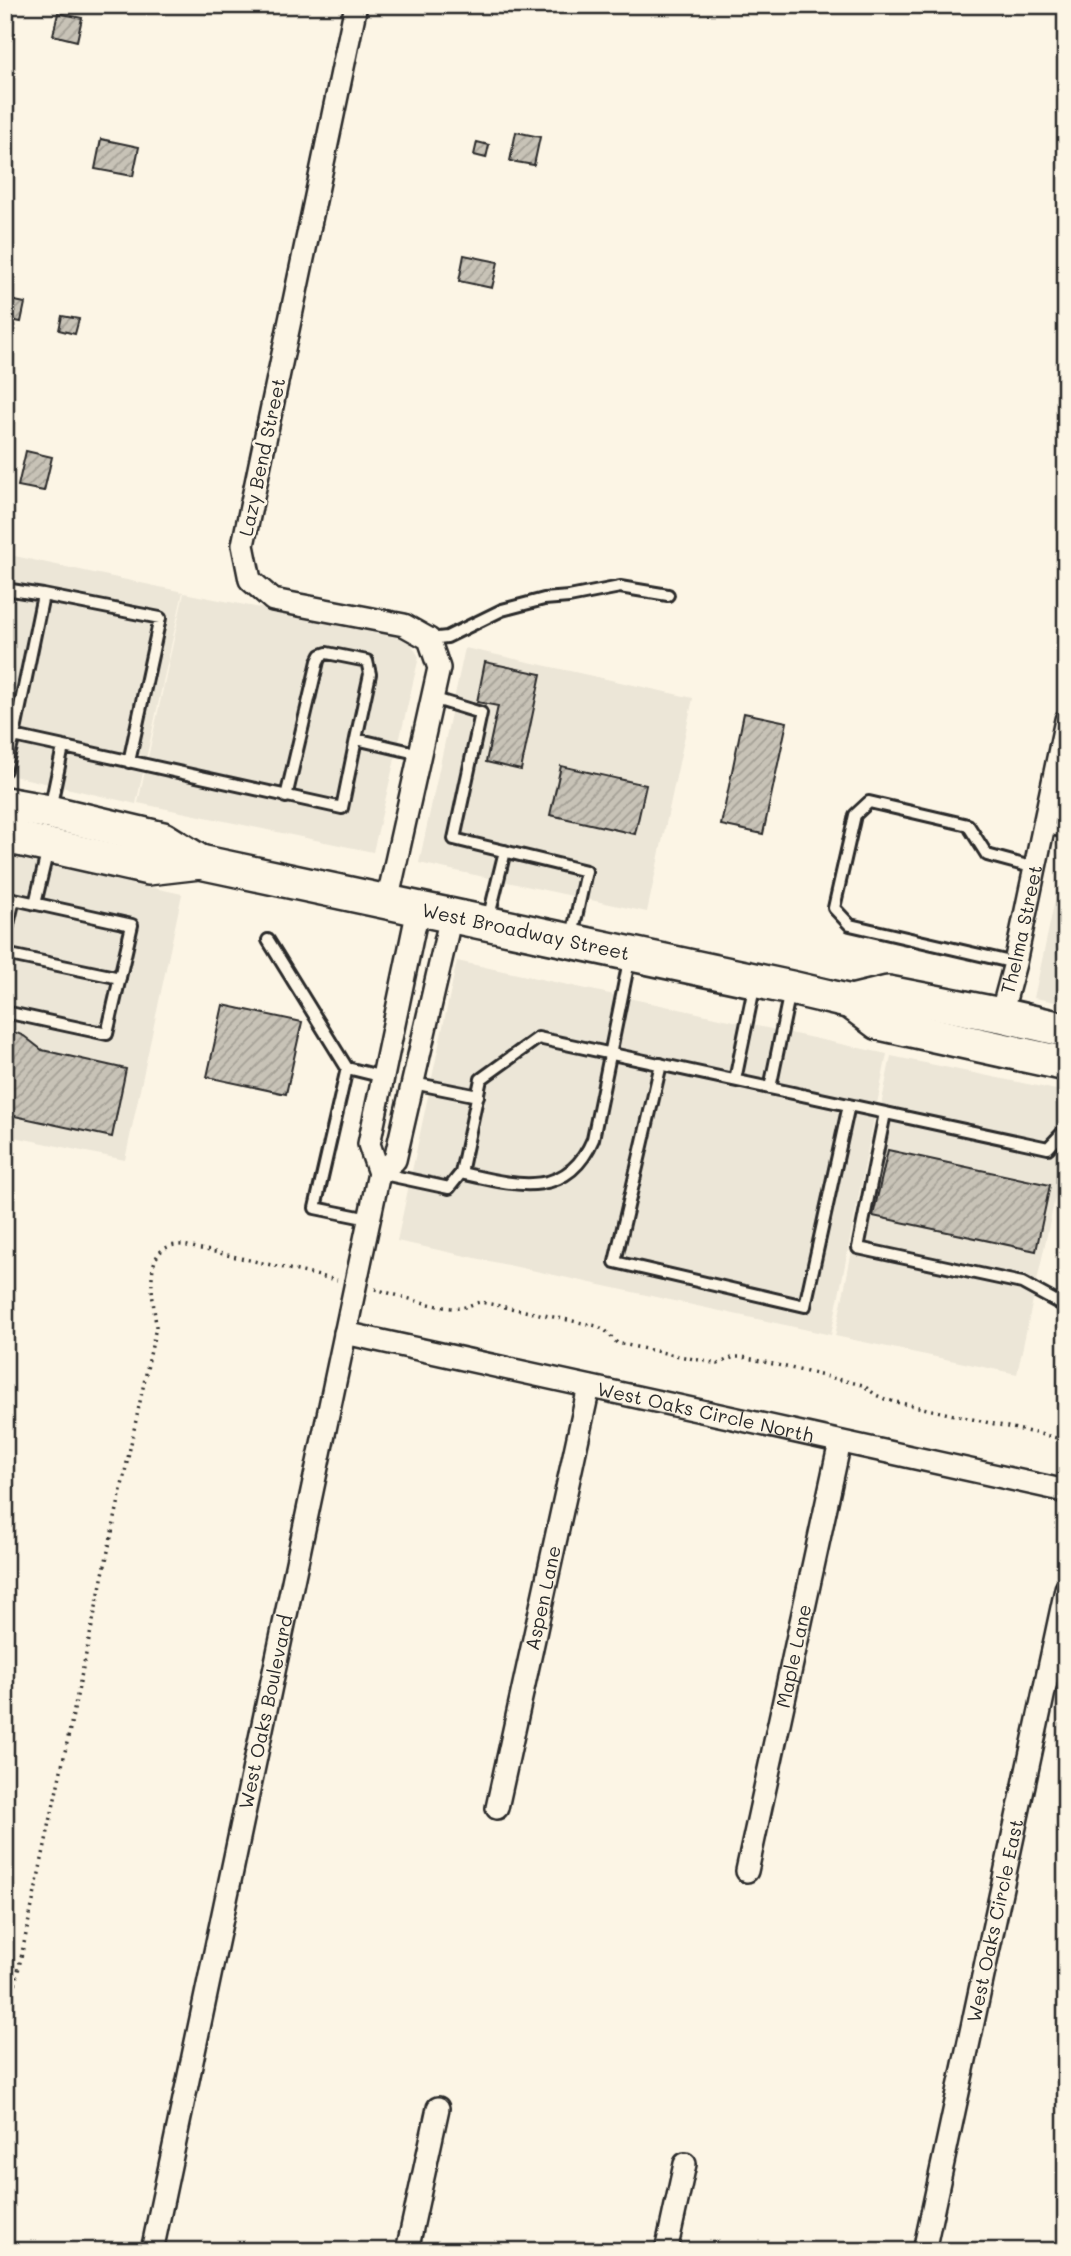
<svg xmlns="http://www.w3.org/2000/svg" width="1071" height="2256" font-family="Mali,sans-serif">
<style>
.built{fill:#ece6d7}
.building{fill:url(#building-hatch);stroke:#2b2b2b;stroke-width:2}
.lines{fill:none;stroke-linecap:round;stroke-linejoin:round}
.service-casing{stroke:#2b2b2b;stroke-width:16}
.minor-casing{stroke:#2b2b2b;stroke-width:26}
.primary-casing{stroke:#2b2b2b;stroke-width:38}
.path{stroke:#2b2b2b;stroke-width:3.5;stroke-dasharray:2 5;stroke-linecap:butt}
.service{stroke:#fcf5e5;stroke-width:10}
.minor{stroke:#fcf5e5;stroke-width:21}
.primary{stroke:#fcf5e5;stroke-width:33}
.labels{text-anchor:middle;stroke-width:6;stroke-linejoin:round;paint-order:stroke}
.street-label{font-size:19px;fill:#2b2b2b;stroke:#fcf5e5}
</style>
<defs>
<pattern id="building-hatch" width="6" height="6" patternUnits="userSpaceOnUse" patternTransform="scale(1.75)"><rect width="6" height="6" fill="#c8c3b7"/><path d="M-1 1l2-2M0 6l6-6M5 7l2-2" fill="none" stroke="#a39f95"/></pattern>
</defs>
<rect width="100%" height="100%" fill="#fcf5e5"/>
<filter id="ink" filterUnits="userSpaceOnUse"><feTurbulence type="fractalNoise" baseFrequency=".0143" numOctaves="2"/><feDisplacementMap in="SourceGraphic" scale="14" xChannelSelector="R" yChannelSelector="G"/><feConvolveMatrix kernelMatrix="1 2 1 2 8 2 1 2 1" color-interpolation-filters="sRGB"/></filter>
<g filter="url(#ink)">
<!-- built -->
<path class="built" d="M 5,554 L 183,592 L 136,804 L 5,774 Z
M 184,593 L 407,637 L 419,657 L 373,852 L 138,803 Z
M 465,648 L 693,698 L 647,912 L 419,863 Z
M 1066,848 L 1066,1004 L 1034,998 Z
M 5,856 L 182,894 L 125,1160 L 5,1135 Z
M 457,961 L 887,1054 L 831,1335 L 397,1241 Z
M 891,1056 L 1066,1092 L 1066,1147 L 1017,1374 L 835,1336 Z"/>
<!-- building -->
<path class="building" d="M 58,13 L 82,18 L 77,41 L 53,35 Z
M 516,132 L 540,137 L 534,165 L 510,161 Z
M 101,139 L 139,147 L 133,176 L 95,169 Z
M 477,142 L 489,145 L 486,158 L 474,155 Z
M 464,255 L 498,262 L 492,288 L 459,281 Z
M 5,299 L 25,303 L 21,322 L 5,319 Z
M 62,316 L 79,319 L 75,334 L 59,330 Z
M 26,451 L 52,457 L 44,491 L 18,486 Z
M 485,662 L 541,674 L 521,770 L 486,762 L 498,706 L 477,702 Z
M 744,713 L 787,722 L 763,834 L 721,825 Z
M 561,766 L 646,785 L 635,834 L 550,815 Z
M 223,1005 L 302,1022 L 286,1094 L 207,1077 Z
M 5,1028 L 24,1036 L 42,1050 L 126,1069 L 112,1137 L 5,1114 Z
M 888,1150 L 1050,1185 L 1036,1251 L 873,1216 Z"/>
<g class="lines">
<defs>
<path id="service" d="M 5,589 L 43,595 L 14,736 L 5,734
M 43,595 L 160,618 L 129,762
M 429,639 L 447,637 L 502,610 L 544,599 L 569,597 L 620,587 L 668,595
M 432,698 L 481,713 L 454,839 L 586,871 L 572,936
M 5,770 L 14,736 L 342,808 L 356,739 L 420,754
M 286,797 L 318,661 L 321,655 L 327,653 L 367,661 L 370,674 L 356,739
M 50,809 L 63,747
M 1043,827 L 1066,832
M 5,897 L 132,925 L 107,1034 L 5,1012
M 35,904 L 48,849
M 488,920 L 505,851
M 5,937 L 14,899
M 268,940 L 347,1068 L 384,1077
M 5,954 L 120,978
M 1015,963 L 850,925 L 834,908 L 855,815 L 869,802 L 968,825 L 987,855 L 1035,868
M 661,1064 L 615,1262 L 805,1306 L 849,1105
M 347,1068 L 315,1208 L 369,1219
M 735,1080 L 755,983
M 413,1083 L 478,1096
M 770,1088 L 790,991
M 885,1113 L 858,1248 L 1022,1283 L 1066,1307
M 379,1173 L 449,1188 L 461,1173 L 481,1079 L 538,1038 L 1048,1148 L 1066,1129
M 461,1173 C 514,1185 567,1201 593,1139 L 630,956"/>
<g id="minor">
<path d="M 356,5 L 243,545 L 250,580 L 273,600 L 404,625 L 429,639 L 439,668 L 387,902"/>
<path id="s1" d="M 1001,1015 L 1015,963 L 1066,720"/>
<path d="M 379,1173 L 395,1160 L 451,916"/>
<path id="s2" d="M 345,1333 L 1057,1489 L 1066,1493"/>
<path id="s3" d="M 497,1808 L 589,1387"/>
<path id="s4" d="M 747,1871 L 840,1442"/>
<path id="s5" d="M 152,2251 L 379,1173 L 369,1144 L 418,909"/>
<path d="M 407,2251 L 438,2108"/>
<path d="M 666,2251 L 685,2164"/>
<path id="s6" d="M 924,2251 L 1066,1589"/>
</g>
<g id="primary">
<path d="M 5,804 L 49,812 L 163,839 L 200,862"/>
<path id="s7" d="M 5,836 L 148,868 L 200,862 L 791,988 L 851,1002 L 879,1023 L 1066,1064"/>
<path d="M 851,1002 L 888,993 L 1001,1015 L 1066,1030"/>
</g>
</defs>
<!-- service casing -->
<use href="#service" class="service-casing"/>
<!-- minor casing -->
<use href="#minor" class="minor-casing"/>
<!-- primary casing -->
<use href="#primary" class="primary-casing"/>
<!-- path -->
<path class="path" d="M 375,1289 C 394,1294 442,1310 459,1308 C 466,1308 473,1303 481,1302 L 597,1326 L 605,1330 L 617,1343 L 718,1364 L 734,1357 L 743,1357 L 863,1385 L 876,1395 L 887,1400 L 1066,1440
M 5,2032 L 156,1327 C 155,1306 141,1253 171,1246 C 176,1244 183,1245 188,1246 L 337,1280"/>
<!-- service -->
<use href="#service" class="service"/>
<!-- minor -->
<use href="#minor" class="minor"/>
<!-- primary -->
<use href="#primary" class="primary"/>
</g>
</g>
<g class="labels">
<!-- street labels -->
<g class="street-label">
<text transform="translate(262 457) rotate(-78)" y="7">Lazy Bend Street</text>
<text dy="7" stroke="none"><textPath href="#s1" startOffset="88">Thelma Street</textPath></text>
<text dy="7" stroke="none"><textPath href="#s7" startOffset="532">West Broadway Street</textPath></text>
<text dy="7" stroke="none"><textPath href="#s2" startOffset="369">West Oaks Circle North</textPath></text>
<text dy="7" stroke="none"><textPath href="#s3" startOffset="215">Aspen Lane</textPath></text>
<text dy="7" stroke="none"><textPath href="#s4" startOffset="220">Maple Lane</textPath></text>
<text dy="7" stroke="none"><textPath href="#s5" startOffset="551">West Oaks Boulevard</textPath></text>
<text dy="7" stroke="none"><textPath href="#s6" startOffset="338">West Oaks Circle East</textPath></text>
</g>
</g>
<!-- margin -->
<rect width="1071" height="2256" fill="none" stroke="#fcf5e5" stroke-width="28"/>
<rect x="14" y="14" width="1043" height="2228" fill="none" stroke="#2b2b2b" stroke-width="2.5" filter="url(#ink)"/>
</svg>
